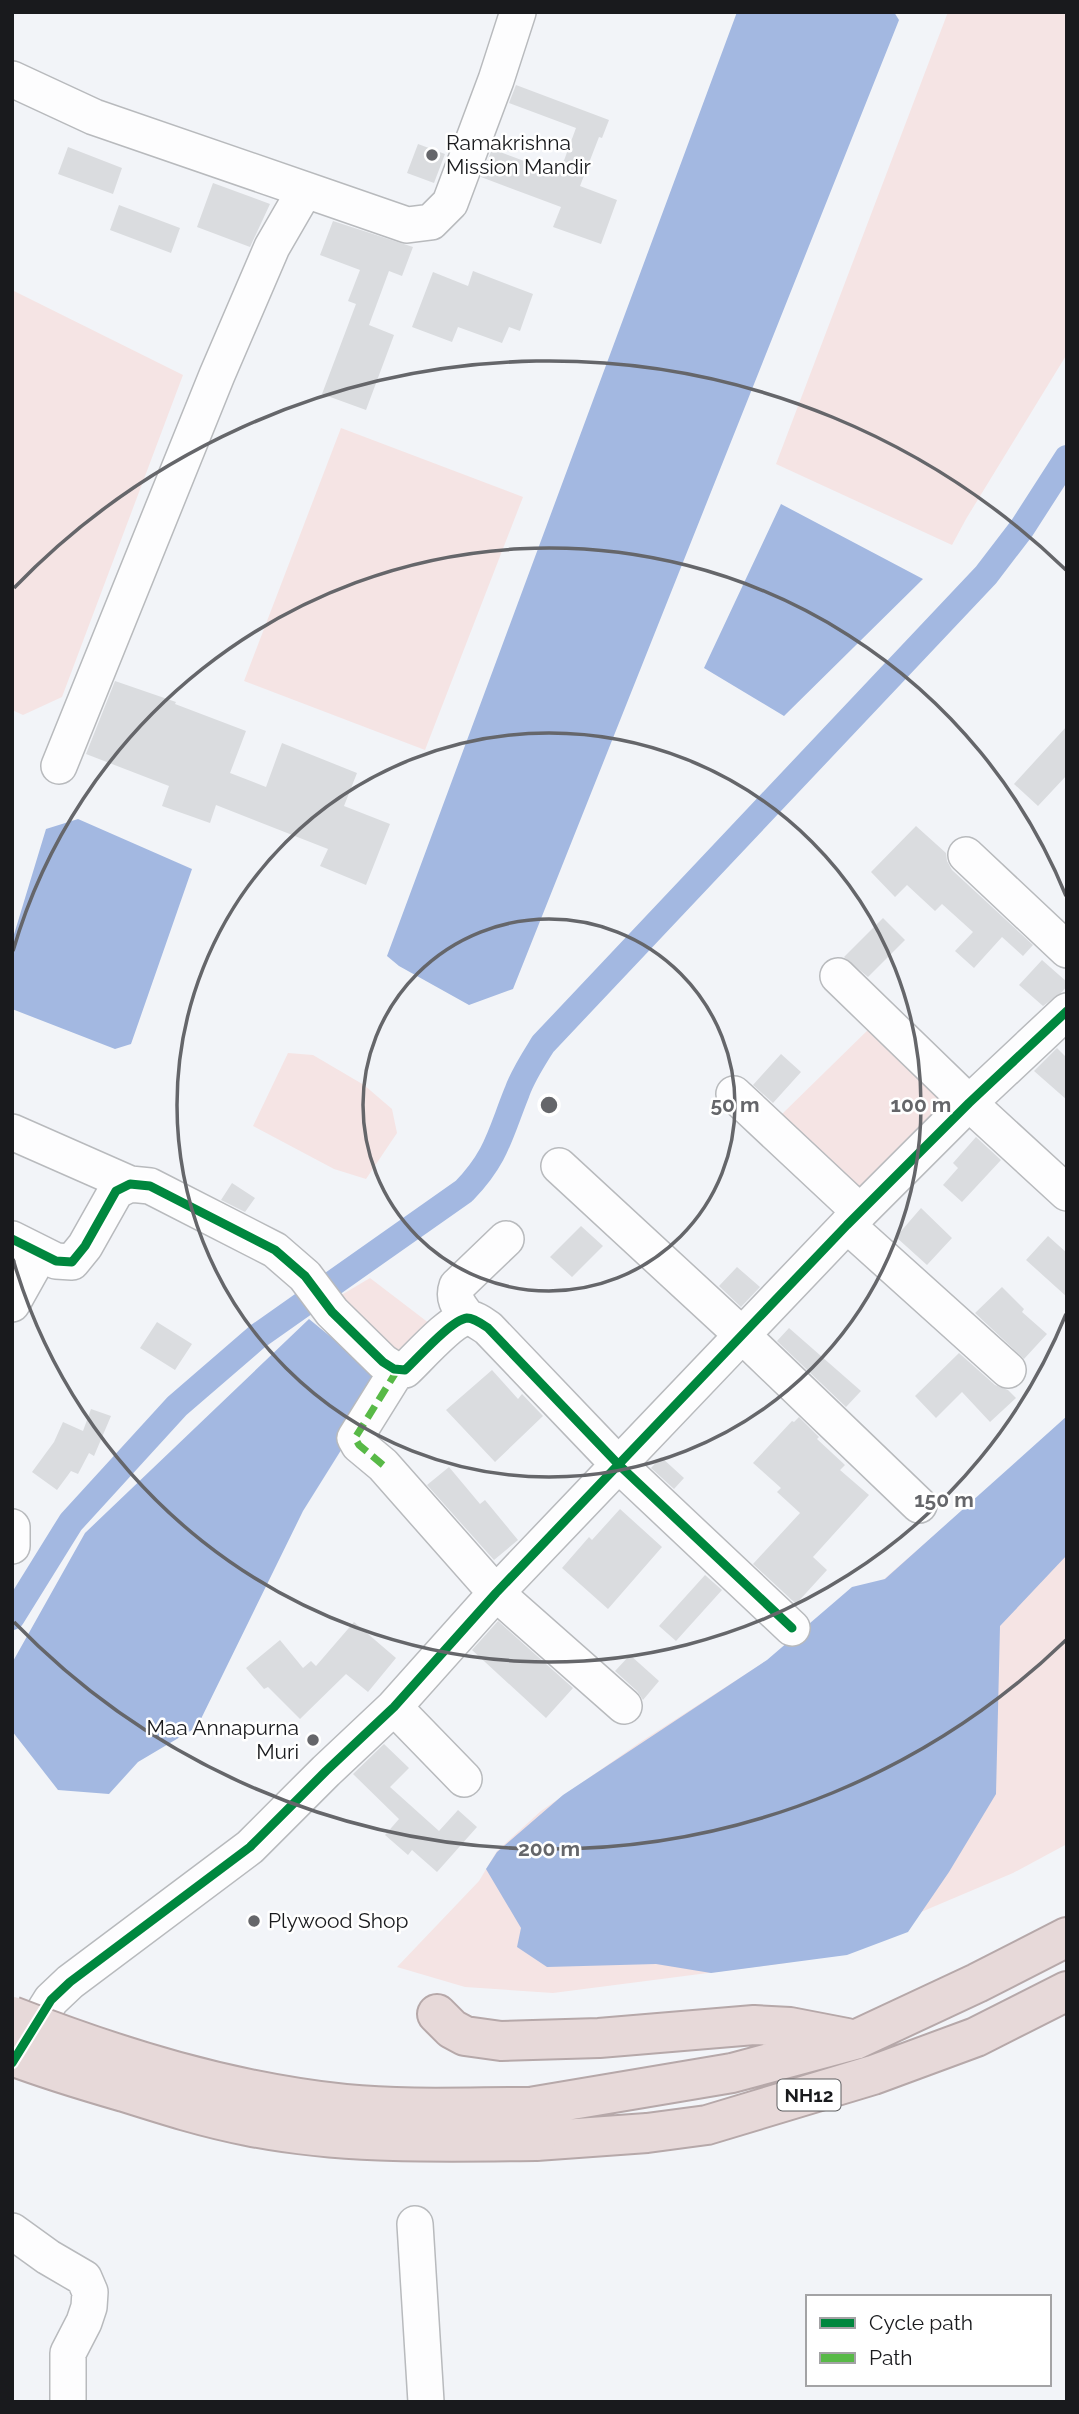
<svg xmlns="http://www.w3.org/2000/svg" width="1079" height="2414" font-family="Raleway,sans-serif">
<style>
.green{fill:#f5e4e4}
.water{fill:#a3b8e1}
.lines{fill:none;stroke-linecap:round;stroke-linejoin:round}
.canal{stroke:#a3b8e1;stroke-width:26}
.building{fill:#dadcdf}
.minor-casing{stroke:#b8babd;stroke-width:38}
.highway-casing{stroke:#b6a8a9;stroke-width:42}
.minor{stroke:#fdfdfe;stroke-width:35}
.highway{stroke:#e7d9d9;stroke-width:38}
.highway-bridge-casing{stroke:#b6a8a9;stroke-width:42;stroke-linecap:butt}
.highway-bridge{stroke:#e7d9d9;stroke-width:38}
.quiet{stroke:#58b947;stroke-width:7;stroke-dasharray:14 7;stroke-linecap:butt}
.cycleway-casing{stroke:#fff;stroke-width:13}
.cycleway{stroke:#00873e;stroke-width:9}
.ring{fill:none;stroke:#65666a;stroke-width:3.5}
.poi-dot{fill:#65666a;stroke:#fff;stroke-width:2.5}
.labels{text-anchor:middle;stroke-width:5;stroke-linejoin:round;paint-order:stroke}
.shield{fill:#fff;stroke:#5e5f61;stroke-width:2}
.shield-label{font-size:19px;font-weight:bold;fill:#191a1d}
.poi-label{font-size:21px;fill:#191a1d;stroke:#fff;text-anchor:start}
.centre{fill:#65666a;stroke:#fff;stroke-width:3.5}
.ring-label{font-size:21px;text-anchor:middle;font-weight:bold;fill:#65666a;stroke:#fff;stroke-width:5;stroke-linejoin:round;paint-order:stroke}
</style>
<rect width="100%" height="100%" fill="#f2f4f8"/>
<!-- green -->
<path class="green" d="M 948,12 L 1067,12 L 1067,354 L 966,519 L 952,545 L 776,464 Z
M 12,290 L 183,375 L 62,697 L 23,715 L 12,710 Z
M 341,428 L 523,497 L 425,750 L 244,681 Z
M 874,1024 L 953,1104 L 861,1195 L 781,1115 Z
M 288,1053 L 313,1055 L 364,1085 L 392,1109 L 397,1133 L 366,1179 L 334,1169 L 253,1126 Z
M 370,1278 L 438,1330 L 400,1360 L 338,1297 Z
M 1067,1417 L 1067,1844 L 1013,1873 L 874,1932 L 786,1963 L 553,1993 L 465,1987 L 397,1967 L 479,1881 L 497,1851 L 541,1811 L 642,1741 L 766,1661 L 883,1580 L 1045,1438 Z"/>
<!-- water -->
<path class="water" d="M 737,12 L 894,12 L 899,20 L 513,989 L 469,1005 L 399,966 L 387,956 Z
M 781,504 L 923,579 L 784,716 L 704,668 Z
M 78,819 L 192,869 L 131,1044 L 115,1049 L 12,1009 L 12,941 L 46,829 Z
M 309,1319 L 381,1378 L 343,1447 L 303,1511 L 197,1727 L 138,1762 L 109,1794 L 58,1790 L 12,1731 L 12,1663 L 85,1533 Z
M 1067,1416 L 1067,1555 L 1000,1626 L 996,1794 L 949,1872 L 908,1932 L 847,1955 L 711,1973 L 656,1964 L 547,1967 L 517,1947 L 521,1928 L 486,1869 L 497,1852 L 563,1795 L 767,1660 L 852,1587 L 885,1579 Z"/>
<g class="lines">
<!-- canal -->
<path class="canal" d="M 12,1617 L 71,1522 L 177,1406 L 258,1336 L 464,1191 C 497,1157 500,1134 517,1092 C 523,1075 533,1060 543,1044 L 986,575 L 1022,528 L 1067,458"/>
</g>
<!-- building -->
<path class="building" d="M 516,85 L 609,120 L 602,138 L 599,137 L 580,186 L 617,200 L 601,244 L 553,227 L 561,207 L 481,177 L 492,149 L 559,174 L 576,128 L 509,103 Z
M 418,144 L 445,154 L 434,183 L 407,173 Z
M 68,147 L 122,168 L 113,194 L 58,174 Z
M 213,183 L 270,204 L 250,247 L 197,227 Z
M 119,205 L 180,228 L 171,253 L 110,230 Z
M 333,221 L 413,247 L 402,276 L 389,271 L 369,325 L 394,335 L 366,410 L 322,394 L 356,304 L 348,301 L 360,270 L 320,255 Z
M 473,271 L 533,294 L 520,331 L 509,327 L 502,343 L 458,327 L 452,342 L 412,327 L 433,272 L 468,286 Z
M 115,681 L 176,702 L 175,704 L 246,731 L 230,773 L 266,787 L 282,743 L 357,773 L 344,806 L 390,824 L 366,885 L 320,866 L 328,849 L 216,805 L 210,823 L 162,806 L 169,786 L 86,754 Z
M 1067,726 L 1067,775 L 1038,806 L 1014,784 Z
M 916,826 L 946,853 L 947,861 L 952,870 L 1033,945 L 1023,956 L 1002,937 L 974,968 L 955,951 L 973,932 L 942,904 L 935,911 L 907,885 L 895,897 L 871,872 Z
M 883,918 L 905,940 L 868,977 L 844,957 Z
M 1042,960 L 1067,982 L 1067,986 L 1062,992 L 1043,1006 L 1019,985 Z
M 1057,1048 L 1067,1058 L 1067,1100 L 1034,1071 Z
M 781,1054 L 801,1072 L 773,1103 L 753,1085 Z
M 976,1137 L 1001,1160 L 962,1202 L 943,1185 L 958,1168 L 953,1163 Z
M 232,1183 L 255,1198 L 245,1212 L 221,1200 Z
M 921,1208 L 952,1238 L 927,1265 L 896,1237 Z
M 581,1226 L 603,1246 L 572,1277 L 550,1257 Z
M 1048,1236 L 1067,1253 L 1067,1297 L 1026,1260 Z
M 737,1267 L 760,1287 L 741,1307 L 719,1286 Z
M 1002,1287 L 1024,1309 L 1022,1312 L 1047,1334 L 1024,1359 L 975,1313 Z
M 157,1322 L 192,1344 L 175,1370 L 140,1348 Z
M 789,1328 L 861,1391 L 846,1407 L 777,1341 Z
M 959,1353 L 995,1385 L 1008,1390 L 1016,1398 L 990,1422 L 962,1392 L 936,1418 L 915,1396 Z
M 492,1370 L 518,1399 L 522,1394 L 543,1416 L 495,1462 L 446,1410 Z
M 91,1409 L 111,1416 L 94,1456 L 89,1453 L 78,1474 L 71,1471 L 57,1490 L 32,1472 L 54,1442 L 63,1422 L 83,1431 Z
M 799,1417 L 819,1437 L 817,1439 L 845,1465 L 840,1470 L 869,1495 L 813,1557 L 827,1570 L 796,1604 L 753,1564 L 800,1513 L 777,1492 L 781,1488 L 753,1463 L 792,1421 L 794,1422 Z
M 661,1457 L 684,1478 L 674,1489 L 651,1468 Z
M 449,1467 L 480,1504 L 485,1500 L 518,1540 L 494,1560 L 427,1485 Z
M 620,1509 L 662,1547 L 608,1609 L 562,1568 L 589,1537 L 592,1540 Z
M 705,1575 L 722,1590 L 676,1641 L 659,1626 Z
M 498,1621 L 573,1688 L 546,1718 L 472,1650 Z
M 354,1622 L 396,1658 L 368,1692 L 346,1674 L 300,1719 L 268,1687 L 264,1689 L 246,1668 L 280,1640 L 303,1668 L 311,1661 L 316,1666 Z
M 630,1655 L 659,1681 L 643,1700 L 637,1691 L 615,1671 Z
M 384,1744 L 409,1768 L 390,1787 L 439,1831 L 458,1810 L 477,1827 L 437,1872 L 412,1850 L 408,1855 L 385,1835 L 399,1819 L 353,1774 Z"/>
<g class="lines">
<defs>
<path id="minor" d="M 12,79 L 94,117 L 332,199 L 407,225 L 431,222 L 450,203 L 496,80 L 518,12
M 59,766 L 217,375 L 272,247 L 305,190
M 966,855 L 1067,950
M 838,976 L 969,1103 L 1067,1193
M 734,1094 L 860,1212
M 12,1132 L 130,1184
M 559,1166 L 742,1335 L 919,1505
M 847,1225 L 1008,1370
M 12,1239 L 56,1261 L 72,1262 L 85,1246 L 116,1191 L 130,1184 L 150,1186 L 275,1250 L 305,1276 L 332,1312 L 383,1362 L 394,1369 L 405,1370 C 418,1358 451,1320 467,1318 C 474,1318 482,1324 488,1328 L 619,1465 L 792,1628
M 12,1304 L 40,1254
M 468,1318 C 460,1307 452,1300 457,1286 L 506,1239
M 398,1369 L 355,1438 L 359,1445 L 383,1465 L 496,1593 L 624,1706
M 12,1527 L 12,1546
M 394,1707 L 464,1779
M 21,2048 L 51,2000 L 70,1982 L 250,1847 L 326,1771 L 394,1707 L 496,1593 L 847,1225 L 969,1103 L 1067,1011
M 415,2224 L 426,2402
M 12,2231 L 48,2257 L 84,2278 L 90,2292 L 89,2307 L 84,2322 L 68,2353 L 68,2402"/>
<path id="highway" d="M 437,2014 L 452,2029 L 465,2036 L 501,2041 L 599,2038 L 754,2025 L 790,2027 L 847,2038
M 530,2107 L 732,2073 L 855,2040 L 977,1983 L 1067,1937
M 536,2141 L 647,2133 L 707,2125 L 873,2075 L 976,2037 L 1067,1991"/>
</defs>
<!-- minor casing -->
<use href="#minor" class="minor-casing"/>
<!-- highway casing -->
<use href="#highway" class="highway-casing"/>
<!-- minor -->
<use href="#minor" class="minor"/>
<!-- highway -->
<use href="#highway" class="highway"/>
<defs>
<path id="highway-bridge" d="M 12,2016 C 120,2058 230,2092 345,2104 C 406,2110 469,2107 530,2107
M 12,2056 C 49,2070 86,2081 124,2092 C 165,2105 206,2118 248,2126 C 342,2145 440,2142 536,2141"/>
</defs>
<!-- highway-bridge casing -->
<use href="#highway-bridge" class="highway-bridge-casing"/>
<!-- highway-bridge -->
<use href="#highway-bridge" class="highway-bridge"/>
<!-- quiet -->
<path class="quiet" d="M 383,1465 L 359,1445 L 355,1438 L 398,1369"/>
<defs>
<path id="cycleway" d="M 12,1239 L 56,1261 L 72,1262 L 85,1246 L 116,1191 L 130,1184 L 150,1186 L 275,1250 L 305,1276 L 332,1312 L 383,1362 L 394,1369 L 405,1370 C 418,1358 451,1320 467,1318 C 474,1318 482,1324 488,1328 L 619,1465 L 792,1628
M 12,2063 L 51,2000 L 70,1982 L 250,1847 L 326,1771 L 394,1707 L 496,1593 L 847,1225 L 969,1103 L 1067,1011"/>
</defs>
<!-- cycleway casing -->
<use href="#cycleway" class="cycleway-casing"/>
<!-- cycleway -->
<use href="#cycleway" class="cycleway"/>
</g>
<!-- distance rings -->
<g class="ring">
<circle cx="549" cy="1105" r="186"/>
<circle cx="549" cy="1105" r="372"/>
<path d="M1066 1314A558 558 0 0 1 13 1259M13 951A558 558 0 0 1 1066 896"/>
<path d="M1066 1640A744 744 0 0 1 14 1622M14 588A744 744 0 0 1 1066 570"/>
</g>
<!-- markers -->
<g class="poi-dot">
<circle cx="432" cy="155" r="7"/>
<circle cx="313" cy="1740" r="7"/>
<circle cx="254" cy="1921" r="7"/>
</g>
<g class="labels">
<!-- shield labels -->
<rect class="shield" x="777.5" y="2079.5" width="63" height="31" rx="5"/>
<g class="shield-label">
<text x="809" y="2102">NH12</text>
</g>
<!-- poi labels -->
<g class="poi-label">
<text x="446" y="150">Ramakrishna<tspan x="446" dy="24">Mission Mandir</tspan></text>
<text x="299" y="1735" text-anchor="end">Maa Annapurna<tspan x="299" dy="24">Muri</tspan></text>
<text x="268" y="1928">Plywood Shop</text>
</g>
</g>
<circle cx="549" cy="1105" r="10" class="centre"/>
<g class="ring-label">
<text x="735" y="1112">50 m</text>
<text x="921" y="1112">100 m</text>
<text x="944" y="1507">150 m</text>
<text x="549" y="1856">200 m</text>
</g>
<!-- border -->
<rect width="1079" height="2414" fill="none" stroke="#191a1d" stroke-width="28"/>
<!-- legend -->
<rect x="806" y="2295" width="245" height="91" fill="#ffffff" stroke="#a3a3a5" stroke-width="2"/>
<rect x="820" y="2318" width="35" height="10" fill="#00873e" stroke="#a3a3a5" stroke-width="2"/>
<text x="869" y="2330" font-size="21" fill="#191a1d">Cycle path</text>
<rect x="820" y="2353" width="35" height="10" fill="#58b947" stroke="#a3a3a5" stroke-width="2"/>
<text x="869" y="2365" font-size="21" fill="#191a1d">Path</text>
</svg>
